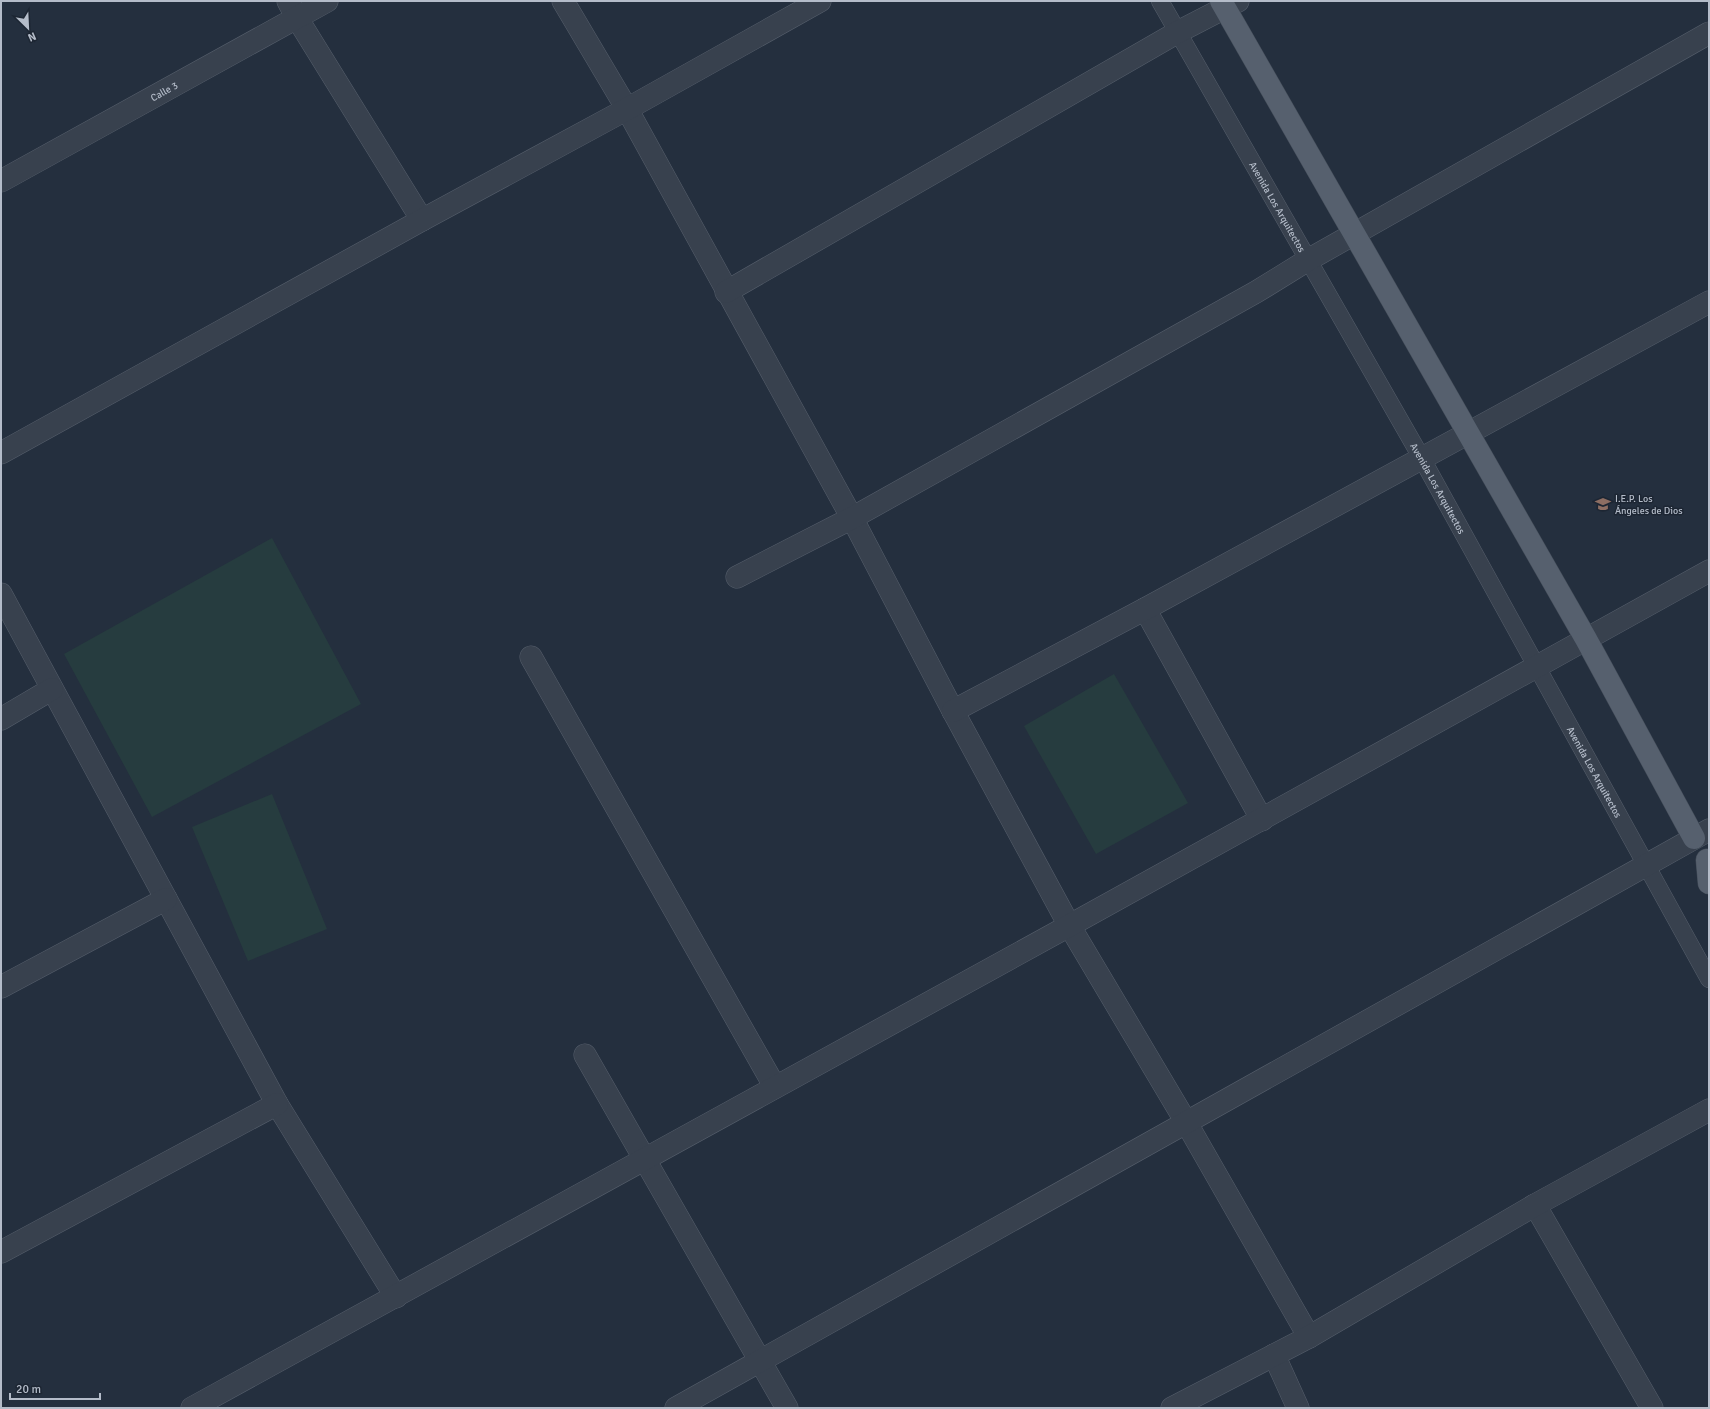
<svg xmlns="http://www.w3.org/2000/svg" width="1710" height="1409" font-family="Signika,sans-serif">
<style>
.green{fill:#263c3f}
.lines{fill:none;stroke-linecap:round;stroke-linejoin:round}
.service-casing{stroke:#565f6c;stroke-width:18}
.minor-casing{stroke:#565f6c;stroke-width:23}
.primary-casing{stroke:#414a57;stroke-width:23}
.service{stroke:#38414e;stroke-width:17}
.minor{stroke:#38414e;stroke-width:22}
.primary{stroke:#56606e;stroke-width:22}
.labels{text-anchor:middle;stroke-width:3;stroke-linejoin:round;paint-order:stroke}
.street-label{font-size:10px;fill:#b4bcc9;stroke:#1d2633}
.poi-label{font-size:10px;fill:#b4bcc9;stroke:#1d2633;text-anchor:start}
</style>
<rect width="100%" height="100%" fill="#242f3e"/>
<!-- green -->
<path class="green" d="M 272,538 L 361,704 L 152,817 L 64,654 Z
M 1114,674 L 1188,803 L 1096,854 L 1024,726 Z
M 272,794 L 327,929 L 248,961 L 192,827 Z"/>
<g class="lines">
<defs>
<g id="service">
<path id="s1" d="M 1160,1 L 1421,457 L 1709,979"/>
</g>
<g id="minor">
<path d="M 288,1 L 297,18 L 422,220"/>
<path d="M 563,1 L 627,109 L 852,518 L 953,711 L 1069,925 L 1186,1122 L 1309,1337"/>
<path id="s2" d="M 1,181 L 327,1"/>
<path d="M 726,292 L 1178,32 L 1238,1"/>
<path d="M 1,453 L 422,220 L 627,109 L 820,1"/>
<path d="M 737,577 L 852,518 L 1256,292 L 1308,260 L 1709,33"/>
<path d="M 1,594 L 277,1104 L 396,1297"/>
<path d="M 1145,609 L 1262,820"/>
<path d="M 531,657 L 775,1087"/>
<path d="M 953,711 L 1145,609 L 1709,302"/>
<path d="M 1,719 L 52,689"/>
<path d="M 1,987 L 166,899"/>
<path d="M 585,1055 L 787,1408"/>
<path d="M 1535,1205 L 1652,1408"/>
<path d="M 1,1252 L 277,1104"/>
<path d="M 1274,1355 L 1298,1408"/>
<path d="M 192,1408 C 699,1132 1204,851 1709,571"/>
<path d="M 676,1408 L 1709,830"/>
<path d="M 1172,1408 L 1309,1337 L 1535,1205 L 1709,1110"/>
</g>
<path id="primary" d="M 1221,1 L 1586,639 L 1694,838
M 1707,860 L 1709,883"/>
</defs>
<!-- service casing -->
<use href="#service" class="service-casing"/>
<!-- minor casing -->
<use href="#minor" class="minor-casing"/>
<!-- primary casing -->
<use href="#primary" class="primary-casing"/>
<!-- service -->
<use href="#service" class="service"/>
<!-- minor -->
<use href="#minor" class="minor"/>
<!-- primary -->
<use href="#primary" class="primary"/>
</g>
<!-- icons -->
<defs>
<symbol id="school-bare" viewBox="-9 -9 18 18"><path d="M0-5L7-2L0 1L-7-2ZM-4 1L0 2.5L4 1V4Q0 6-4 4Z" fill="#8d6e63" stroke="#1d2633" stroke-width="2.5" paint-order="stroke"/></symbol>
</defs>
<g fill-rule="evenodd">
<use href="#school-bare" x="1592" y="493" width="22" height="22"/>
</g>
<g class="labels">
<!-- street labels -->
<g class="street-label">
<text dy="4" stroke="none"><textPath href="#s2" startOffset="186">Calle 3</textPath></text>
<text dy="4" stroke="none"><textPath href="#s1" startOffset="237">Avenida Los Arquitectos</textPath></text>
<text dy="4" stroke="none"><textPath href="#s1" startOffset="561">Avenida Los Arquitectos</textPath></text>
<text dy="4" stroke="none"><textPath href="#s1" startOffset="885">Avenida Los Arquitectos</textPath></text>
</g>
<!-- poi labels -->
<g class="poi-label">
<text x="1615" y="502">I.E.P. Los<tspan x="1615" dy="12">Ángeles de Dios</tspan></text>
</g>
</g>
<!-- border -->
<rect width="1710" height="1409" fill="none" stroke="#b4bcc9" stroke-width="4"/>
<!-- north arrow -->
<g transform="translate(28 28) rotate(156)" stroke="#1d2633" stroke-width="3" paint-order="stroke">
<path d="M0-3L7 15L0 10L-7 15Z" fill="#b4bcc9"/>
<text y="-6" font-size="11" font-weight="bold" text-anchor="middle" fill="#b4bcc9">N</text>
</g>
<!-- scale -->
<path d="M10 1393v6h90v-6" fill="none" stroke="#b4bcc9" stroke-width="2"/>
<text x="16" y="1393" font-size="12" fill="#b4bcc9" stroke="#1d2633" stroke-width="3" paint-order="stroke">20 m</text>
</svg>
